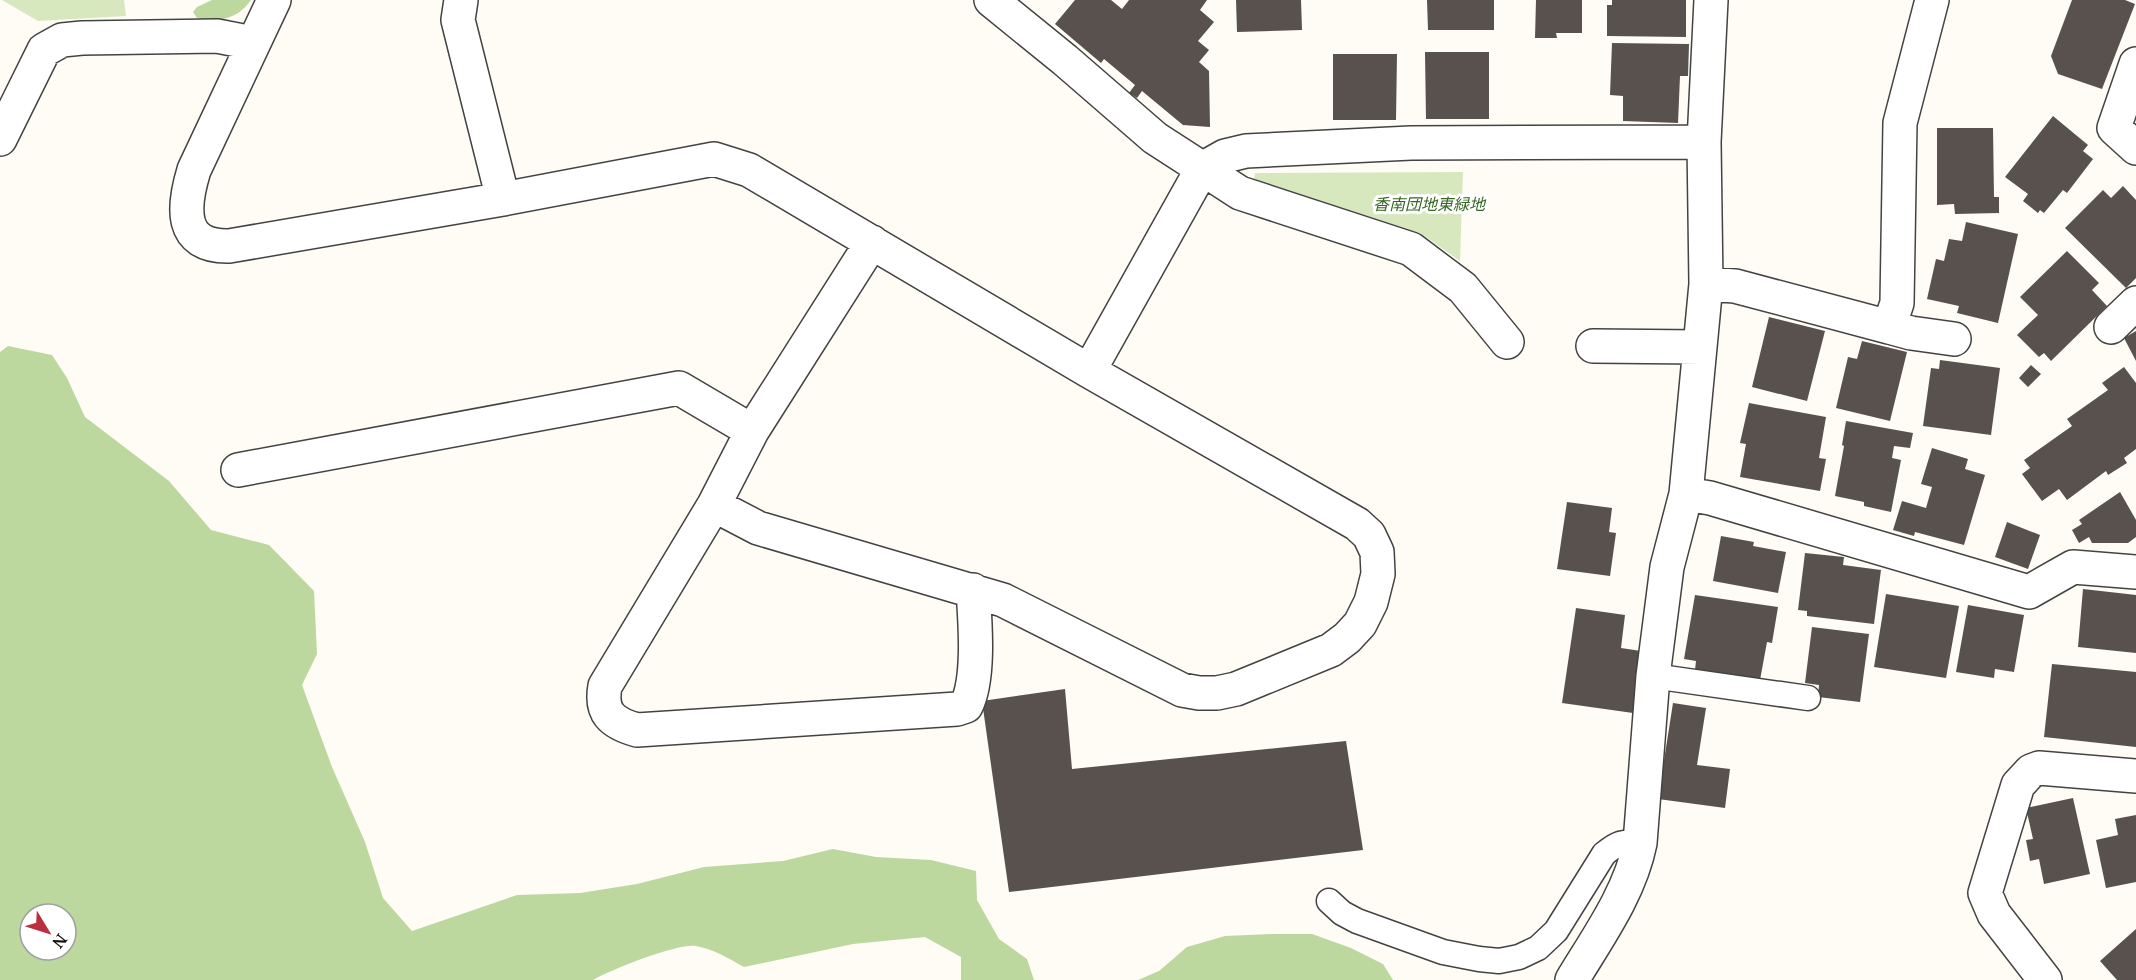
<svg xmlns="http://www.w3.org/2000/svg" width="2136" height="980" font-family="'Noto Serif','Noto Sans JP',serif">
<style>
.green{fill:#d7e8be}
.forest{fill:#bdd89f;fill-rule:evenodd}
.building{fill:#58514d}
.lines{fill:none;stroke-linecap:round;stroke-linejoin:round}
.lane-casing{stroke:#434343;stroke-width:27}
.street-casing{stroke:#434343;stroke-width:36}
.lane{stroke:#fff;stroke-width:24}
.street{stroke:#fff;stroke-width:33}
.labels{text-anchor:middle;stroke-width:6;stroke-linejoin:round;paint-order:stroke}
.park-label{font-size:16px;font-style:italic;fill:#366623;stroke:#fff}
</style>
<rect width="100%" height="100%" fill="#fefcf4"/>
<!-- green -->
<path class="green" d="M 2,0 L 124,0 L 126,16 L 38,21 Z
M 1463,172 L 1460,261 L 1426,237 L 1253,188 L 1255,173 Z"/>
<!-- forest -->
<path class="forest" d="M 212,0 L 251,0 C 237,20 219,22 197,18 L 193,12 L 197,7 Z
M 8,346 L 52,355 L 67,378 L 85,417 L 169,481 L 211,530 L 269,545 L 314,591 L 317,654 L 302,685 L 332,767 L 365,842 L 383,898 L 412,931 L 517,895 L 580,893 L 637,884 L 704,867 L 783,861 L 833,849 L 876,857 L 931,860 L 976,871 L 977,900 L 999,939 L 1027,959 L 1034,980 L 961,980 L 961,957 L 925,937 L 853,944 L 744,967 C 728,958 713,949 696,946 C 678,943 610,970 593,980 L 0,980 L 0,352 ZM 30,914 L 66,914 L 66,950 L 30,950 Z
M 1271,934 L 1312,934 L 1351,948 L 1383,964 L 1393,980 L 1138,980 L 1159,971 L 1187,947 L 1225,936 Z"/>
<!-- building -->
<path class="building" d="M 1075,0 L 1111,0 L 1122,9 L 1129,0 L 1207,0 L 1200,10 L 1214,22 L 1198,41 L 1209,50 L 1199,62 L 1209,71 L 1210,127 L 1183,125 L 1142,91 L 1137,98 L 1129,93 L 1135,85 L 1104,59 L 1101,63 L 1055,24 Z
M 1236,0 L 1301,0 L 1302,30 L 1237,32 Z
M 1427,0 L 1494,0 L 1494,30 L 1428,30 Z
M 1536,0 L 1582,0 L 1582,33 L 1556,33 L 1557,38 L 1535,38 Z
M 1612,0 L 1686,0 L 1686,37 L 1607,36 L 1607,5 L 1612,5 Z
M 2072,0 L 2125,0 L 2135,4 L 2102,89 L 2058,74 L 2051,56 Z
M 1612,43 L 1689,44 L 1688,76 L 1680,76 L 1678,123 L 1623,121 L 1623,96 L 1610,95 Z
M 1425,52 L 1489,52 L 1489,119 L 1426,119 Z
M 1333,54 L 1397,54 L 1396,120 L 1333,120 Z
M 2053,116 L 2088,145 L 2083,151 L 2093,159 L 2067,193 L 2063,190 L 2044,213 L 2040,210 L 2038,213 L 2023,201 L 2028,194 L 2005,177 Z
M 1937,128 L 1993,128 L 1994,197 L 1999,197 L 1999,213 L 1955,214 L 1954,204 L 1937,205 Z
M 2123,186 L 2136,200 L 2136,278 L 2126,288 L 2065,228 L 2103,190 L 2111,198 Z
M 1966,222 L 2018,234 L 1998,323 L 1957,313 L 1959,306 L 1927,299 L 1936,259 L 1944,261 L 1949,239 L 1962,241 Z
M 2067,251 L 2099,283 L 2092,290 L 2107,306 L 2051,361 L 2044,353 L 2039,357 L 2017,335 L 2038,315 L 2020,297 Z
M 1769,317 L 1825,331 L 1807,401 L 1752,387 Z
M 2136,331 L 2136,361 L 2124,338 Z
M 1862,341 L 1907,352 L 1890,421 L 1836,408 L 1848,357 L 1857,359 Z
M 1940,360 L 2000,368 L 1991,435 L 1923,426 L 1931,368 L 1939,369 Z
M 2031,365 L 2041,374 L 2028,387 L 2019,378 Z
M 2124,367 L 2136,383 L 2136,449 L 2124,458 L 2127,463 L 2108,475 L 2106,471 L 2067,500 L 2059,489 L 2042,501 L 2022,474 L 2030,468 L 2024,460 L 2072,426 L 2067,419 L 2108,390 L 2102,383 Z
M 1749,403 L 1826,417 L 1819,458 L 1826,459 L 1820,491 L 1740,477 L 1746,444 L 1740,443 Z
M 1846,421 L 1913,433 L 1910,448 L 1894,446 L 1892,458 L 1901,460 L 1891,512 L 1864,506 L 1864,502 L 1835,496 L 1844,446 L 1842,445 Z
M 1932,448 L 1968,459 L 1965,469 L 1985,475 L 1964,545 L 1915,532 L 1914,536 L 1893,530 L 1902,501 L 1926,508 L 1932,487 L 1921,484 Z
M 2120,492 L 2136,520 L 2136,537 L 2128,543 L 2092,543 L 2089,537 L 2079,543 L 2072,530 L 2082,524 L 2079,520 Z
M 1567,502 L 1612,508 L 1609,532 L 1616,533 L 1610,576 L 1557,569 Z
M 2007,522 L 2040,535 L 2028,569 L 1995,557 Z
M 1721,536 L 1754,542 L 1753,546 L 1786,552 L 1778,593 L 1713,581 Z
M 1805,553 L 1844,557 L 1843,565 L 1881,570 L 1874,624 L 1807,616 L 1807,611 L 1798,610 Z
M 2083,589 L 2136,595 L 2136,653 L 2078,647 Z
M 1886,594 L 1959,606 L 1946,678 L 1874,667 Z
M 1695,595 L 1778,607 L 1772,643 L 1767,642 L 1760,680 L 1695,670 L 1696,661 L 1684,659 Z
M 1968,605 L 2024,615 L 2014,672 L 1995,669 L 1994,678 L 1956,672 Z
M 1576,608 L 1625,615 L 1621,648 L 1641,651 L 1633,713 L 1562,703 Z
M 1812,627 L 1869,634 L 1860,702 L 1818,697 L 1819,685 L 1805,683 Z
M 2052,664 L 2136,672 L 2136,747 L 2044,737 Z
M 1065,689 L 1072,769 L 1346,741 L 1363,850 L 1009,892 L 982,701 Z
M 1673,703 L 1706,708 L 1697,765 L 1730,769 L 1725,808 L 1658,799 Z
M 2073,798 L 2090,874 L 2044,884 L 2039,859 L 2030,861 L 2026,840 L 2033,839 L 2026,808 Z
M 2136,815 L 2136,882 L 2106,888 L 2096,840 L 2118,835 L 2115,819 Z
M 2136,929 L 2136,980 L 2117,980 L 2100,961 Z"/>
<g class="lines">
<defs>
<path id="lane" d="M 1653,676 L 1808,698
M 1329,901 L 1342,913 L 1357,921 L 1443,952 L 1479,959 L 1499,961 L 1519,957 L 1538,948 L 1556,931 L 1604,854 C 1617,843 1623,841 1640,843"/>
<path id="street" d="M 274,0 L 194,170 C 183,206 178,247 229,246 L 503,199 L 458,20 L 461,0
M 991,0 L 1065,60 L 1155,138 L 1240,193 L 1411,249 L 1463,288 L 1507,342
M 2136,64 L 2114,128 L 2136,148
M 0,139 L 44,50 L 62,40 L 82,38 L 217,36 L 253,43
M 503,199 L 714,159 L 749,170 L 1089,371 L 1357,524 L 1369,535 L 1377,552 L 1378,574 L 1371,602 L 1360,624 L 1347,638 L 1331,650 L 1236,689 L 1217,693 L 1199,693 L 1182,690 L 1003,600 L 758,528 L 714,505
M 1706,284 L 1735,286 L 1889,327 L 1897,303 L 1900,123 L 1932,0
M 1889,327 L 1911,333 L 1954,339
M 2111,327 L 2136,303
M 1593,346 L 1700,347
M 1089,371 L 1202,169 L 1225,156 L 1246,151 L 1411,143 L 1704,142
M 752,431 L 714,505 L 605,686 C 600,713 612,723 637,730 L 957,709 L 966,706 C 980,679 975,620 973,590
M 238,470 L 679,388 L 752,431 L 872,242
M 1686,494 L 1710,498 L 2029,592 L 2073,567 L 2136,572
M 1572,980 C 1598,937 1630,893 1640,843 L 1653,676 L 1667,567 L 1686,494 L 1706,284 L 1704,142 L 1711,0
M 2045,980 L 1994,914 L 1985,893 L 2018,785 L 2031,771 L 2039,768 L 2136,776"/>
</defs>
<!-- lane casing -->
<use href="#lane" class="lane-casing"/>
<!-- street casing -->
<use href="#street" class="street-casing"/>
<!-- lane -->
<use href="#lane" class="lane"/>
<!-- street -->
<use href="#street" class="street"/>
</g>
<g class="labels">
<!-- park labels -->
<g class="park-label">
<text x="1429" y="210">香南団地東緑地</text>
</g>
</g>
<!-- north arrow -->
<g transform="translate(48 932) rotate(128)"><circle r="28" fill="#ffffff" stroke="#9f9f9f" stroke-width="1.5"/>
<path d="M0-4.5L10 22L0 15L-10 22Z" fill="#ba2f40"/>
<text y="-9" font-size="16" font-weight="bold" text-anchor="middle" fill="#101010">N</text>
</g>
</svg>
